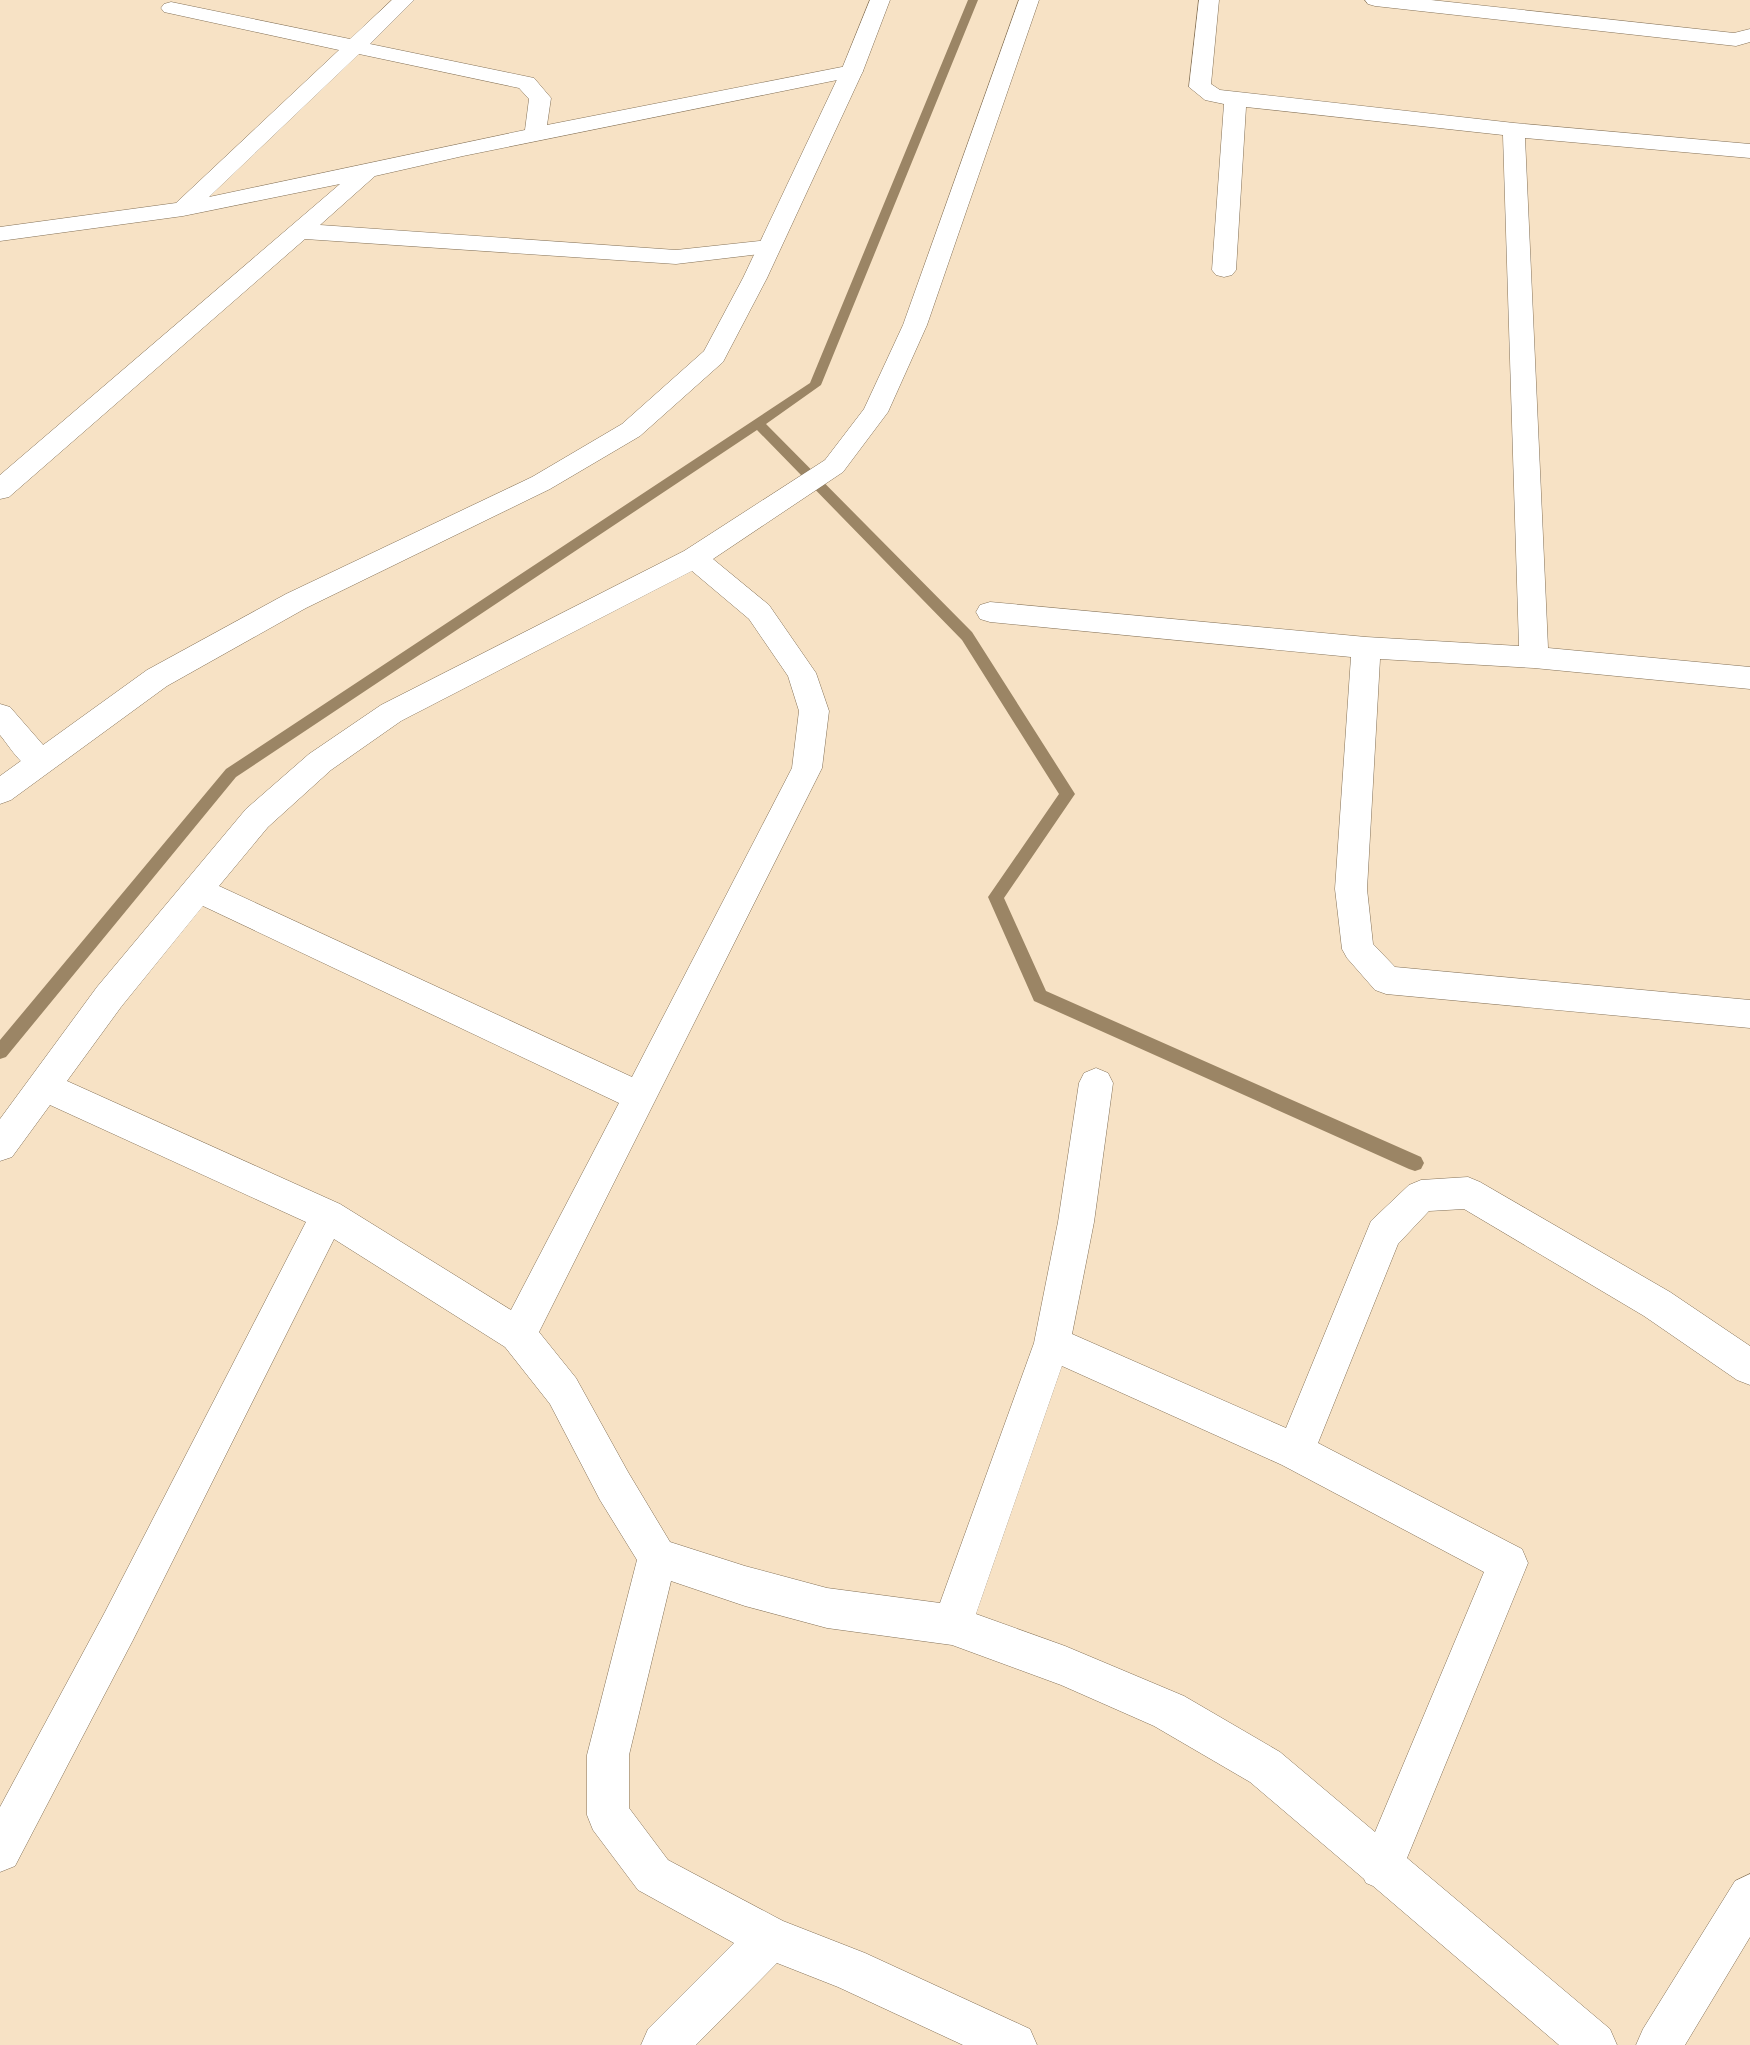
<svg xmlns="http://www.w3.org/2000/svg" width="1750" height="2045" font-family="'Sofia Sans Condensed',sans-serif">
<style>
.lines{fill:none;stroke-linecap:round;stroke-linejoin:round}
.stream{fill:#9b8565;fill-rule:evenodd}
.minor-casing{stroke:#847157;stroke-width:1}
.tertiary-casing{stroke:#847157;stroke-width:1}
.minor{fill:#fff;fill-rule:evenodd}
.tertiary{fill:#fff;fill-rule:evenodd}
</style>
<rect width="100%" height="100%" fill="#f7e2c5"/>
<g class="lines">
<!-- stream -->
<path class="stream" d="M 968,0 L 978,0 L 821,385 L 766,424 L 972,632 L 1075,794 L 1004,898 L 1046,991 L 1421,1157 L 1424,1163 L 1421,1169 L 1415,1171 L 1409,1169 L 1034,1001 L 988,897 L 1059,794 L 962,640 L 757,430 L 236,777 L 6,1057 L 0,1059 L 0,1040 L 226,769 L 810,383 Z"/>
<defs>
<path id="minor" d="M 392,0 L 414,0 L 370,44 L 534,78 L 551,98 L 547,125 L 852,65 L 860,66 L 863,71 L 860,76 L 852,77 L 463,156 L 375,176 L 320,225 L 676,250 L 769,240 L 777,242 L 781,247 L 777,252 L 676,264 L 305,239 L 9,497 L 0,499 L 0,475 L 340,184 L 183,216 L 0,241 L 0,227 L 176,203 L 339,50 L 164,12 L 161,8 L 164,4 L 171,2 L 350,39 ZM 359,54 L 519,88 L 529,99 L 525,130 L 209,197 Z
M 1019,0 L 1039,0 L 927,325 L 888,412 L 843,472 L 713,559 L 769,605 L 816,673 L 829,711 L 822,768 L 539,1332 L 576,1378 L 628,1472 L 670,1542 L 745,1566 L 827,1588 L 940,1603 L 1034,1343 L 1058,1222 L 1079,1083 L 1084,1073 L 1096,1068 L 1108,1073 L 1113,1083 L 1094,1222 L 1072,1334 L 1286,1428 L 1371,1221 L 1409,1185 L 1421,1180 L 1468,1177 L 1480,1182 L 1670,1292 L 1750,1346 L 1750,1385 L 1737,1380 L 1644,1316 L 1464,1209 L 1429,1211 L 1398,1244 L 1318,1443 L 1522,1549 L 1528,1563 L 1407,1858 L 1610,2029 L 1617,2045 L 1559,2045 L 1373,1886 L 1366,1883 L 1364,1879 L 1250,1782 L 1154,1726 L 1061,1685 L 952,1645 L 827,1628 L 745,1606 L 671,1581 L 629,1755 L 629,1808 L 668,1860 L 783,1921 L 865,1953 L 1030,2029 L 1037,2045 L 963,2045 L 838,1987 L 777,1963 L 696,2045 L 641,2045 L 648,2029 L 734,1943 L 638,1890 L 593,1830 L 587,1815 L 587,1755 L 637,1560 L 600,1500 L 550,1404 L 505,1347 L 334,1239 L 133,1640 L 15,1866 L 0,1872 L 0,1807 L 105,1612 L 306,1222 L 50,1105 L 12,1157 L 0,1161 L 0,1119 L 97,987 L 246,809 L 309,754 L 381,705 L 684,551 L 825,460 L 864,409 L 903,325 ZM 692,571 L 749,619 L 788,676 L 799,711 L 792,768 L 632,1077 L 219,886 L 268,827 L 331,770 L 401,721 ZM 203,906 L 619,1103 L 511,1310 L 340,1204 L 67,1081 L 121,1007 ZM 1062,1366 L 1282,1465 L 1484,1572 L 1375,1832 L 1280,1752 L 1184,1696 L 1065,1646 L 976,1614 Z
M 1199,0 L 1219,0 L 1211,84 L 1220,90 L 1514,123 L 1750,144 L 1750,158 L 1525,138 L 1548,648 L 1750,667 L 1750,689 L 1534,668 L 1380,659 L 1367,889 L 1373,944 L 1395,967 L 1750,1000 L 1750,1028 L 1386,994 L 1375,990 L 1347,958 L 1342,949 L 1335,889 L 1351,657 L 990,622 L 980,619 L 976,612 L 980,605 L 990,602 L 1366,637 L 1519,646 L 1503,135 L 1246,107 L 1236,270 L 1232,275 L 1224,277 L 1216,275 L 1212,270 L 1224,104 L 1205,100 L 1189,87 Z
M 1365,0 L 1431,0 L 1734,33 L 1750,29 L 1750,42 L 1736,46 L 1375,6 L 1368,4 Z
M 0,704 L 10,707 L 51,754 L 55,762 L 51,770 C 27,778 14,752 0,735 Z
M 1750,1874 L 1750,1937 L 1685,2045 L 1636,2045 L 1643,2029 L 1735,1881 Z"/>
<path id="tertiary" d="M 870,0 L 890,0 L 863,71 L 767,278 L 723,362 L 640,436 L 550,489 L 306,608 L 167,686 L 11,800 L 0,804 L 0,776 L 147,670 L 286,594 L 532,477 L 622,424 L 704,351 L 743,278 L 841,71 Z"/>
</defs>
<!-- minor casing -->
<use href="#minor" class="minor-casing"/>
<!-- tertiary casing -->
<use href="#tertiary" class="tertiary-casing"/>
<!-- minor -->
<use href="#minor" class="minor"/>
<!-- tertiary -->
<use href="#tertiary" class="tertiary"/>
</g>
</svg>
